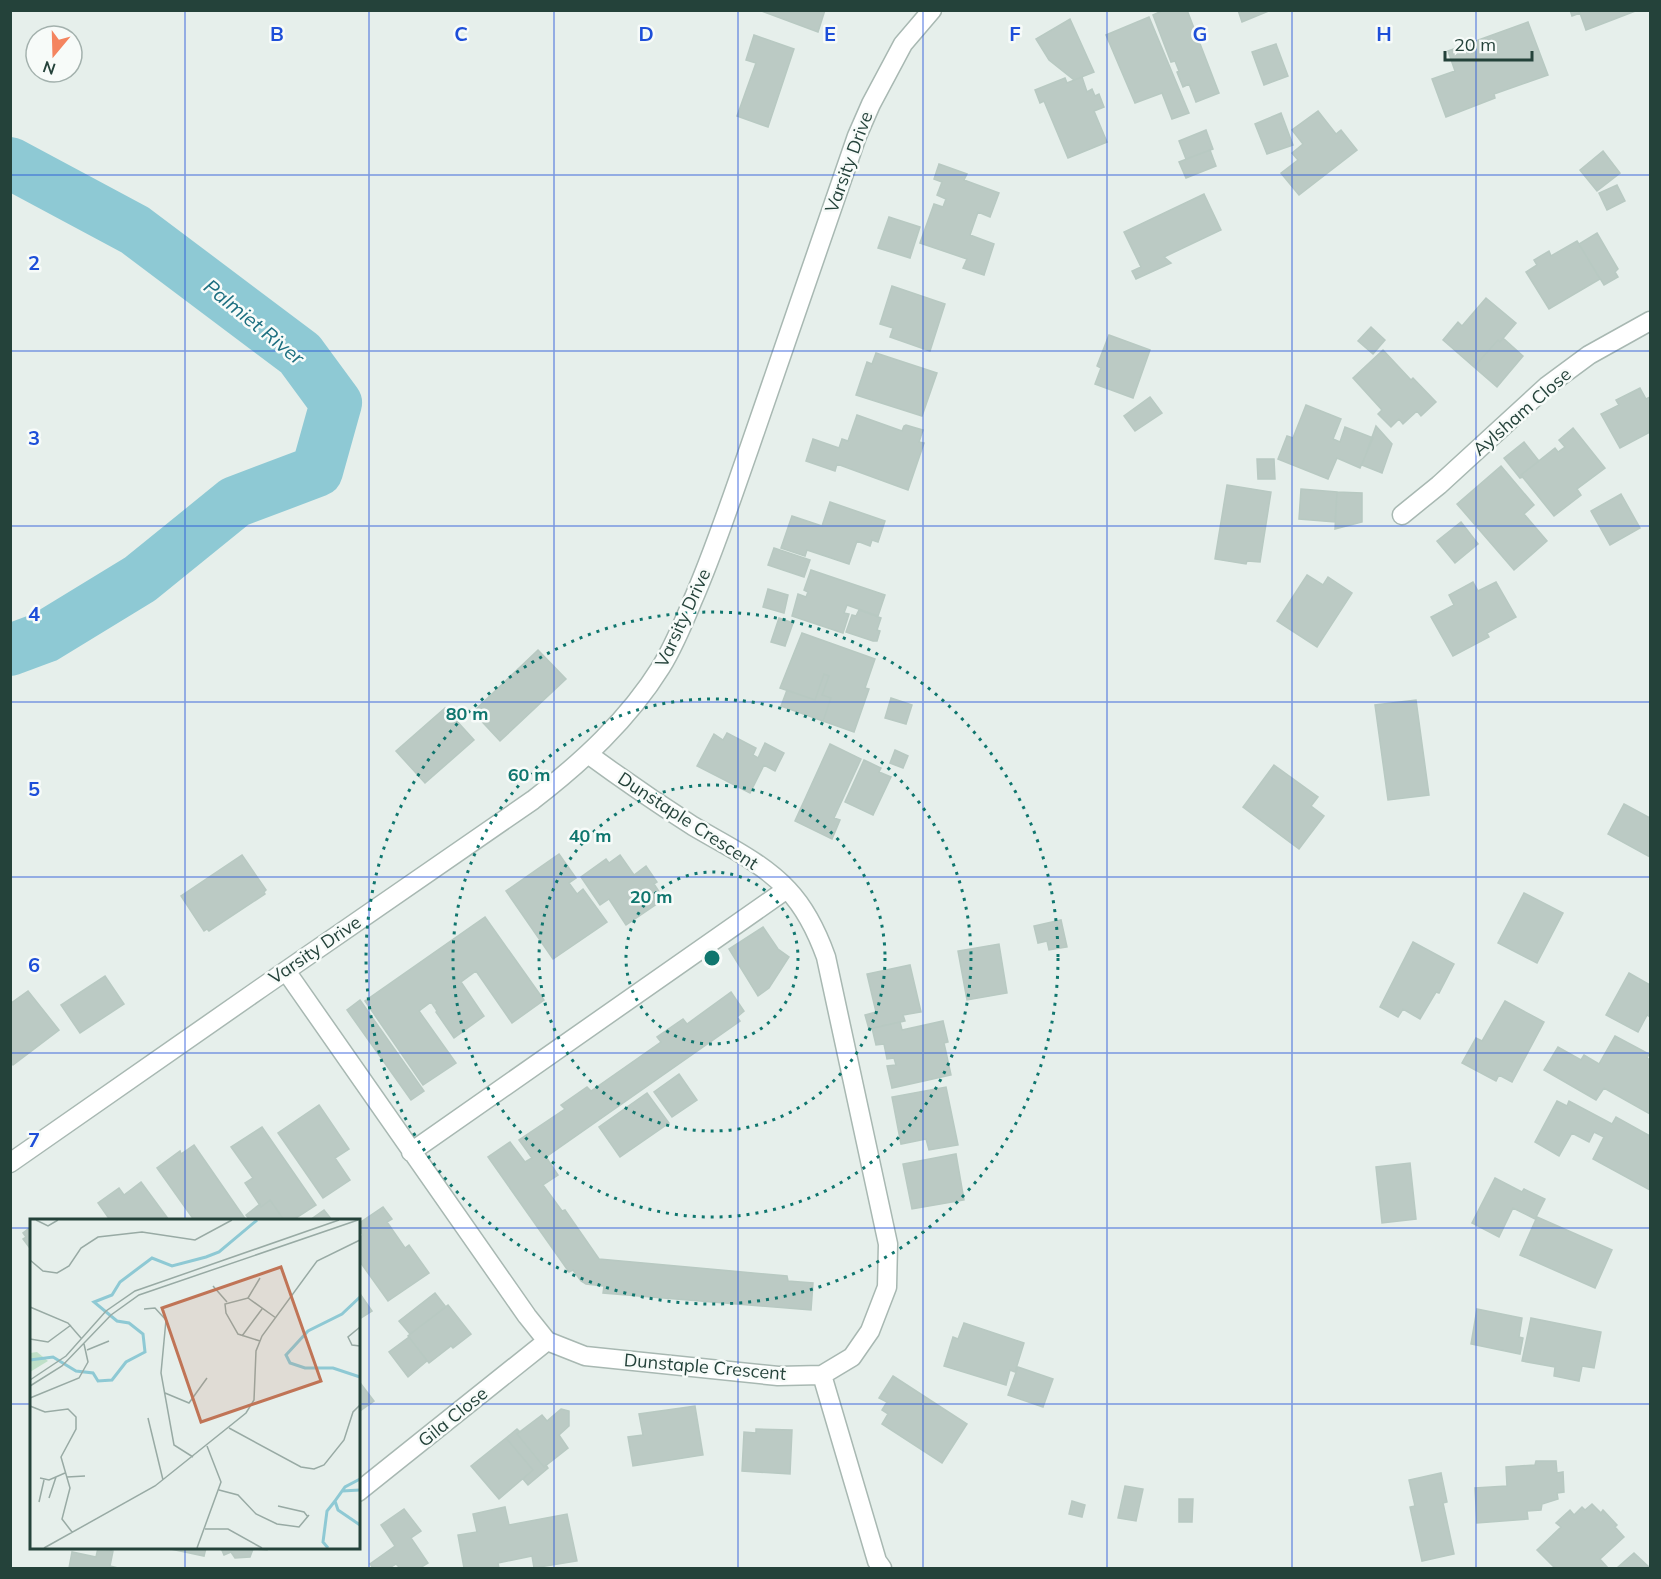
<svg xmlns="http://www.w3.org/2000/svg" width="1661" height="1579" font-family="Mulish,sans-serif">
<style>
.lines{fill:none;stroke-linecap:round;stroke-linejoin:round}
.river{stroke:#8ec9d4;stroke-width:52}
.building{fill:#bbcac4;stroke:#b8c9c2;stroke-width:1.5}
.minor-casing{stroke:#a8b8b2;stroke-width:21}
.minor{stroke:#fff;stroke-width:18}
.grid{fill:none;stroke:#1d4ed8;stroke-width:1.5;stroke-opacity:0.55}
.ring{fill:none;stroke:#0f766e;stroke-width:3;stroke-dasharray:3 6}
.labels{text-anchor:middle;stroke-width:5;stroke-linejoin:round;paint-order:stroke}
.street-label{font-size:18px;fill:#24423a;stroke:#f7fbf9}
.water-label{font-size:20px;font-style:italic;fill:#1c6f80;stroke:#f7fbf9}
.inset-river{fill:none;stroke:#8ec9d4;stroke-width:3}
.inset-road{fill:none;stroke:#98aaa4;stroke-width:1.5}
.view{fill:#c07456;fill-opacity:0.15;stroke:#c07456;stroke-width:3}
.inset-edge{fill:none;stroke:#24423a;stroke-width:3}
.grid-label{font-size:20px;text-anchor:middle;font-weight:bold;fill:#1d4ed8;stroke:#f7fbf9;stroke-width:5;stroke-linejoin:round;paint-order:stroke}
.centre{fill:#0f766e;stroke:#f7fbf9;stroke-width:3}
.ring-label{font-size:18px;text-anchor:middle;font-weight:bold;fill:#0f766e;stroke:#f7fbf9;stroke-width:5;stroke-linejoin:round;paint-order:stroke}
</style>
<rect width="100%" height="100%" fill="#e6efeb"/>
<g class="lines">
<!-- river -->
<path class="river" d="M 10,163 L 135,230 L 300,354 L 336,403 L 317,471 L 235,502 L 140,579 L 45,637 L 10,650"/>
</g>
<!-- building -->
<path class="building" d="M 759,10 L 825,10 L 818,32 Z
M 1164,10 L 1187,10 L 1219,93 L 1196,102 L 1189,84 L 1183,87 L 1177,72 L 1179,71 L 1175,61 L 1171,62 L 1153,15 Z
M 1238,10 L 1271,10 L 1242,22 Z
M 1570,10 L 1638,10 L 1586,30 L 1580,13 L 1572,16 Z
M 1149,17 L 1189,113 L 1172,119 L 1162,93 L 1135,103 L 1106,35 Z
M 1070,19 L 1094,72 L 1074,80 L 1049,60 L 1036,39 Z
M 1528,22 L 1548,75 L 1494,94 L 1495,98 L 1446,117 L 1432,79 L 1455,71 L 1448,51 Z
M 754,35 L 794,49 L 768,127 L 737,116 L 756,63 L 746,60 Z
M 1276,44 L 1288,76 L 1264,85 L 1252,52 Z
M 1082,77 L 1087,92 L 1092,89 L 1095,96 L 1099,94 L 1104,107 L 1094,111 L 1107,142 L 1068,158 L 1044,101 L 1040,103 L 1035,90 L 1065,78 L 1067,83 Z
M 1318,111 L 1336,134 L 1341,130 L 1357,150 L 1299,195 L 1281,173 L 1298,160 L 1292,153 L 1303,144 L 1292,130 Z
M 1281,113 L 1293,145 L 1267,154 L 1255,124 Z
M 1206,130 L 1213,149 L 1186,159 L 1179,141 Z
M 1210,150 L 1216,166 L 1186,178 L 1179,162 Z
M 1603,151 L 1620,173 L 1597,191 L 1580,170 Z
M 939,164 L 967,174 L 964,180 L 999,193 L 990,217 L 978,212 L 970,235 L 994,244 L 984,275 L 963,268 L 967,259 L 920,243 L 934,204 L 943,207 L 946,199 L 937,195 L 942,182 L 934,179 Z
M 1617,185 L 1625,201 L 1607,210 L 1599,193 Z
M 1204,194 L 1221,230 L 1164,257 L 1171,263 L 1136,279 L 1132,271 L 1141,267 L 1124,232 Z
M 889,217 L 920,227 L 910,258 L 878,248 Z
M 1597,233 L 1618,269 L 1615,272 L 1618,277 L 1604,285 L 1579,244 Z
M 1577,241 L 1600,279 L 1549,309 L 1526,272 L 1537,265 L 1534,260 L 1549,251 L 1551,256 Z
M 892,286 L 945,304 L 930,351 L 890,337 L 893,328 L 880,324 Z
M 1486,298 L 1516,323 L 1500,342 L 1498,340 L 1474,367 L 1443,340 L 1458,322 L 1462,326 Z
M 1371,327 L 1385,340 L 1373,354 L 1358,341 Z
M 1109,335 L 1150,350 L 1133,398 L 1095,384 L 1101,368 L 1097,366 Z
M 1503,338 L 1523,356 L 1497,387 L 1474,367 L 1498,340 L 1500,342 Z
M 1383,350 L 1411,380 L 1413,378 L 1436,402 L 1421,416 L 1417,411 L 1403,424 L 1399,419 L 1391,427 L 1378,414 L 1382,410 L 1353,378 Z
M 876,353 L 937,373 L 922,416 L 856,395 L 867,362 L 872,364 Z
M 1640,388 L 1646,399 L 1650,397 L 1650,432 L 1620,448 L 1601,414 L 1619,405 L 1616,400 Z
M 1150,397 L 1162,413 L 1135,431 L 1124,416 Z
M 1306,405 L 1341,419 L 1333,439 L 1340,442 L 1345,427 L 1373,438 L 1360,468 L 1337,458 L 1328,479 L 1278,459 L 1287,436 L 1293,438 Z
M 857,415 L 902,431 L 904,426 L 906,425 L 923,430 L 919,442 L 924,443 L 908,490 L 837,464 L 835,471 L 806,461 L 813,439 L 839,448 L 842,439 L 848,441 Z
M 1376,426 L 1392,444 L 1382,473 L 1362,465 Z
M 1573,428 L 1605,468 L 1577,489 L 1581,495 L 1554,516 L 1521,475 L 1555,448 L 1558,452 L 1565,447 L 1559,440 Z
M 1524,442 L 1539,461 L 1521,475 L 1523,477 L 1520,478 L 1504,458 Z
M 1257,459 L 1274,459 L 1275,479 L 1258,479 Z
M 1501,466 L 1534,505 L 1524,514 L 1547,541 L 1514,570 L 1457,504 Z
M 1227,485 L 1271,492 L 1260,562 L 1247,561 L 1246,564 L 1215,559 Z
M 1301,489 L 1337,492 L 1335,522 L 1299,519 Z
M 1337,492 L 1362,493 L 1362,522 L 1335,529 Z
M 1621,494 L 1640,528 L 1610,545 L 1591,511 Z
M 830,502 L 885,521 L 878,542 L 872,540 L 870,546 L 857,541 L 849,564 L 807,550 L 805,556 L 781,548 L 792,516 L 822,526 Z
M 1461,522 L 1478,544 L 1455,563 L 1437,541 Z
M 774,548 L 810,560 L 804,577 L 768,565 Z
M 811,570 L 885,595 L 878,616 L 847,605 L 844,613 L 849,614 L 843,633 L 792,616 L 798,594 L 806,597 L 808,592 L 804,590 Z
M 1307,575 L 1323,585 L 1328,577 L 1352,593 L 1317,647 L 1277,621 Z
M 1473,582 L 1478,591 L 1496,582 L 1516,617 L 1487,633 L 1489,637 L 1453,656 L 1431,617 L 1454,605 L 1449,595 Z
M 768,589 L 788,595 L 784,613 L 763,607 Z
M 859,610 L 881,618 L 877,630 L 880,631 L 877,641 L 873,641 L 846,632 L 852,615 L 856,616 Z
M 779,618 L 793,623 L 785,646 L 771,642 Z
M 802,633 L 875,659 L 865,688 L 869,689 L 854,732 L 823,721 L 831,698 L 822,695 L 829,676 L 824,674 L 815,700 L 780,688 Z
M 538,650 L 566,679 L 500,741 L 473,712 Z
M 824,674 L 829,676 L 822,695 L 831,698 L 823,721 L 781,706 L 787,690 L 815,700 Z
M 891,698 L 912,705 L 906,724 L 885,718 Z
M 1416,700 L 1429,795 L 1388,800 L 1375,705 Z
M 445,708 L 474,740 L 425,783 L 396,751 Z
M 727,733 L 756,748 L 753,755 L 758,758 L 765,743 L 784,753 L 775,771 L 764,765 L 750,793 L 697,766 L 714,734 L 723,740 Z
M 830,744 L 861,759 L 834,818 L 840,820 L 832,839 L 795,821 Z
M 895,750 L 908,756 L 903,768 L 890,763 Z
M 864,760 L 881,768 L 879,772 L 891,777 L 873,815 L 845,802 Z
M 1274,765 L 1318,797 L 1311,806 L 1324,816 L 1299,849 L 1243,807 Z
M 1624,804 L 1650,818 L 1650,857 L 1608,834 Z
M 559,854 L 576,878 L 569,883 L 577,894 L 583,889 L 607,922 L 553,959 L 506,891 Z
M 242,855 L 266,890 L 264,892 L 265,894 L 209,931 L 207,929 L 204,931 L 181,896 Z
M 620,855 L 634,875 L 646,866 L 657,882 L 654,884 L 664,899 L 626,925 L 609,899 L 600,905 L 581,877 L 606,859 L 609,863 Z
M 1524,893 L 1563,913 L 1537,963 L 1498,943 Z
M 485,917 L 544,1000 L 512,1023 L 476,971 L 461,982 L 484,1016 L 454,1038 L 436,1012 L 437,1011 L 431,1002 L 419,1011 L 456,1063 L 423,1085 L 365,1001 Z
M 1061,920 L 1067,947 L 1049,950 L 1047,941 L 1038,943 L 1034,926 Z
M 763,927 L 778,949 L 789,957 L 769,988 L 758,996 L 729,949 Z
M 1413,942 L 1454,964 L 1439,993 L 1436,992 L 1420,1019 L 1403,1009 L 1398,1017 L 1380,1007 Z
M 999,944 L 1007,993 L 967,1000 L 958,951 Z
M 910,965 L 921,1012 L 903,1015 L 905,1021 L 869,1029 L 865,1015 L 876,1012 L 867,974 Z
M 1629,973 L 1650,985 L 1650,1017 L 1647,1015 L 1638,1032 L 1606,1015 Z
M 105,976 L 124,1004 L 80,1033 L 61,1005 Z
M 28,991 L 59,1030 L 13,1065 L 10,1061 L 10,1004 Z
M 731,992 L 744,1011 L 737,1017 L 740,1021 L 546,1157 L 558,1175 L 543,1185 L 562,1211 L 565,1210 L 599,1259 L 787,1276 L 788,1281 L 813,1283 L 811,1310 L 603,1293 L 604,1286 L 586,1284 L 581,1281 L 573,1270 L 569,1272 L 488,1157 L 510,1142 L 525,1162 L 532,1158 L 519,1140 L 565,1109 L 561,1105 L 587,1087 L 591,1091 L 661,1042 L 657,1037 L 683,1019 L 687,1024 Z
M 360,1000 L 424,1091 L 411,1100 L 347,1010 Z
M 1505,1001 L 1544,1022 L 1512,1082 L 1499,1075 L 1496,1081 L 1462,1063 L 1476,1038 L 1482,1041 Z
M 943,1021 L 948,1042 L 944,1043 L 951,1075 L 892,1088 L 887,1066 L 896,1065 L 894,1058 L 887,1059 L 884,1044 L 876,1045 L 872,1028 L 900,1022 L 902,1030 Z
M 1615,1036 L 1649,1054 L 1647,1058 L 1650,1060 L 1650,1114 L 1604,1088 L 1596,1100 L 1544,1070 L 1558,1047 L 1581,1060 L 1584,1055 L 1599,1064 Z
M 679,1074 L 697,1100 L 672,1117 L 654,1092 Z
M 946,1087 L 958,1145 L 929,1150 L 926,1139 L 901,1144 L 892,1097 Z
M 647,1093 L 669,1123 L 620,1157 L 599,1127 Z
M 1557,1101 L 1567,1106 L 1569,1101 L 1612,1124 L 1616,1117 L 1650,1136 L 1650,1190 L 1593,1159 L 1604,1137 L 1594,1132 L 1589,1142 L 1572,1133 L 1559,1156 L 1535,1142 Z
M 319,1105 L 349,1149 L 335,1158 L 350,1180 L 323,1198 L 278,1133 Z
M 262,1127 L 316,1205 L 293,1220 L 284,1220 L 270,1200 L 261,1207 L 245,1183 L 253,1178 L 231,1147 Z
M 194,1145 L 246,1220 L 194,1220 L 157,1168 L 180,1151 L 181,1154 Z
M 956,1154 L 964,1200 L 912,1209 L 903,1164 Z
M 1410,1163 L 1416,1219 L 1382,1223 L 1376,1167 Z
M 1495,1178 L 1522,1192 L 1524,1189 L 1545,1199 L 1535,1219 L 1513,1208 L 1499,1237 L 1472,1223 Z
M 141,1182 L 169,1220 L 110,1220 L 98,1203 L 119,1188 L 124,1195 Z
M 270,1200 L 284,1220 L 250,1220 L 246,1215 L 260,1204 L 261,1207 Z
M 383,1207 L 392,1219 L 387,1222 L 405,1248 L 409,1245 L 429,1273 L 388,1301 L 358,1259 L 358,1239 L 363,1235 L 358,1228 L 358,1224 Z
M 324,1210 L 332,1220 L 310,1220 Z
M 1537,1217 L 1612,1250 L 1595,1288 L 1520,1255 Z
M 32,1226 L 32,1251 L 23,1239 L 26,1237 L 23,1233 Z
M 358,1291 L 372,1311 L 358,1320 Z
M 435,1293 L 446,1307 L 410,1334 L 399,1321 Z
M 448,1305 L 471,1334 L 453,1348 L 451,1346 L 429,1363 L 408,1336 Z
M 1477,1309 L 1522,1318 L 1519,1337 L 1523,1338 L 1520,1354 L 1471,1344 Z
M 1531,1318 L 1601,1332 L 1594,1368 L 1582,1366 L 1579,1381 L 1554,1376 L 1555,1367 L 1522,1361 Z
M 964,1323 L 1024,1343 L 1015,1372 L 1010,1370 L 1006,1385 L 944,1366 L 953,1337 L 958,1339 Z
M 409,1337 L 427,1361 L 408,1377 L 389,1352 Z
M 1018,1367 L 1053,1379 L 1043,1407 L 1008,1395 Z
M 893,1376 L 967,1424 L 942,1463 L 882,1424 L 888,1414 L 882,1410 L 887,1402 L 879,1398 Z
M 358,1380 L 374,1401 L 360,1411 L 358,1408 Z
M 695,1406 L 703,1455 L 633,1466 L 628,1437 L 643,1435 L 639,1414 Z
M 561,1409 L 569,1411 L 569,1426 L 559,1435 L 568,1448 L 544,1467 L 517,1434 L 542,1415 L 547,1421 Z
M 517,1429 L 520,1432 L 517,1434 L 544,1467 L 546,1465 L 548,1468 L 528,1485 L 523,1479 L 533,1470 L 506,1438 Z
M 756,1429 L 792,1430 L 790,1474 L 742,1471 L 744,1432 L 756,1433 Z
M 506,1438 L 533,1470 L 499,1499 L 471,1466 Z
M 1536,1461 L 1556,1461 L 1557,1473 L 1563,1472 L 1564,1492 L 1557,1493 L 1558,1499 L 1542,1504 L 1541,1510 L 1527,1511 L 1528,1519 L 1477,1523 L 1475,1488 L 1507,1486 L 1506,1467 L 1535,1465 Z
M 1441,1473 L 1447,1502 L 1443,1503 L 1454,1554 L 1422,1561 L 1410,1507 L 1415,1506 L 1409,1480 Z
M 1125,1486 L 1143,1489 L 1136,1521 L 1118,1518 Z
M 1179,1499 L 1193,1499 L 1192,1522 L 1179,1522 Z
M 1072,1501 L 1085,1505 L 1082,1517 L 1069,1514 Z
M 1592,1504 L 1601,1513 L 1603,1510 L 1617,1525 L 1615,1527 L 1624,1537 L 1600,1559 L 1608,1568 L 1555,1568 L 1537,1550 L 1561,1527 L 1556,1523 L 1570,1510 L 1574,1515 L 1582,1507 L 1585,1510 Z
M 505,1507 L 509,1525 L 567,1514 L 577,1561 L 534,1568 L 532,1556 L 498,1563 L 499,1568 L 464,1568 L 458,1535 L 477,1532 L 473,1514 Z
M 404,1509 L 421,1531 L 411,1538 L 428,1563 L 420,1568 L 400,1568 L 396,1564 L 389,1568 L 373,1568 L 370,1564 L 395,1546 L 381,1525 Z
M 98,1548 L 113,1551 L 110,1566 L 118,1568 L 69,1568 L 72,1552 L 96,1557 Z
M 166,1548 L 206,1548 L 204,1556 Z
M 221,1548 L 267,1548 L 267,1550 L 253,1549 L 250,1557 L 235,1558 L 231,1552 L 224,1555 Z
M 1634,1553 L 1650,1568 L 1617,1568 Z"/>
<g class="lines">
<defs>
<path id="minor" d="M 1402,515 L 1439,485 L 1547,386 L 1589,355 L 1650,321
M 286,971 L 527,1316 L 547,1341 L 585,1356 L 778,1376 L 822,1375 L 852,1357 L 870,1331 L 887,1287 L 888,1244 L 826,957 C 817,932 806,909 788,890 C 762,862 725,845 693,826 C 657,803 622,779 588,754
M 411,1152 L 787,889
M 10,1163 L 261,988 L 533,800 C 582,762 628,720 661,667 C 674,646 683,624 692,602 C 714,552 731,500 749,449 C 785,345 821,240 857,136 L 871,104 L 903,44 L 932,10
M 822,1375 L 877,1561 L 882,1568
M 358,1492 L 547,1341"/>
</defs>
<!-- minor casing -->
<use href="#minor" class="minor-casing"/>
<!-- minor -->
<use href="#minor" class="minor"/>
</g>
<!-- grid -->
<path class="grid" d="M 185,10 L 185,1220M 369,10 L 369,1568M 554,10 L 554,1568M 738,10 L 738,1568M 923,10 L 923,1568M 1107,10 L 1107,1568M 1292,10 L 1292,1568M 1476,10 L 1476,1568M 10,175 L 1650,175M 10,351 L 1650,351M 10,526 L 1650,526M 10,702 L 1650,702M 10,877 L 1650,877M 10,1053 L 1650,1053M 10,1228 L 32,1228M 358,1228 L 1650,1228M 10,1404 L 32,1404M 358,1404 L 1650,1404M 185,1548 L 185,1568"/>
<!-- distance rings -->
<g class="ring">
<circle cx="712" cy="958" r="86"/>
<circle cx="712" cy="958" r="173"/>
<circle cx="712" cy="958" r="259"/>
<circle cx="712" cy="958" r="346"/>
</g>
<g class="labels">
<!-- street labels -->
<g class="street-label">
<text transform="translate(849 162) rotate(-70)" y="6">Varsity Drive</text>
<text transform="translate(1522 412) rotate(-41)" y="6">Aylsham Close</text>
<text transform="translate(683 618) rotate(-65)" y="6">Varsity Drive</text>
<text transform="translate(688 821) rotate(33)" y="6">Dunstaple Crescent</text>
<text transform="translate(315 950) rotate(-34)" y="6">Varsity Drive</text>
<text transform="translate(705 1367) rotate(5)" y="6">Dunstaple Crescent</text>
<text transform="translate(453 1417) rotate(-39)" y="6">Gila Close</text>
</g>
<!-- water labels -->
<g class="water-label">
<text transform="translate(254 322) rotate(39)" y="7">Palmiet River</text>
</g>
</g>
<!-- overview -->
<g transform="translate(30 1219)">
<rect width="330" height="330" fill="#e6efeb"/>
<path d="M 7,133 L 18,142 L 0,153 L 0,134 Z" fill="#bfe0c8"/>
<path class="inset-river" d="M 330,78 L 312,95 L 278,112 L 256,136 L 260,144 L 275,149 L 303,149 L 330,158M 0,141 L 23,138 L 46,152 L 63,154 L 68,162 L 82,161 L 96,143 L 115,133 L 113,115 L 99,104 L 87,102 L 64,83 L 82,76 L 90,63 L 122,39 L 142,47 L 176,38 L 189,33 L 227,1M 330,260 L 315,268 L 305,282 L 308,291 L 330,306M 312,272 L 330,271M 298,329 L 293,323 L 297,292 L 305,282"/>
<path class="inset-road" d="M 6,1 L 18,7 L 28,1M 0,41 L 13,52 L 27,54 L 39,47 L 51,29 L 68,18 L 112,13 L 165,21 L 202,1M 183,67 L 197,83M 218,79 L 230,59M 0,88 L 38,104 L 51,119M 114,90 L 125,89 L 136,101 L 131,154 L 144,226 L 163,238M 330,108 L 318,118 L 322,126 L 330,127M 212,117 L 232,90M 0,120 L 18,123 L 41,106M 230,122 L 208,115 L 196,94 L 195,85 L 218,79 L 246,99M 57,131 L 79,122M 0,161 L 36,137 L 76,92 L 105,72 L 309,1M 0,167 L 32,147 L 81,96 L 109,76 L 328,1M 135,174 L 159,184 L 177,159M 0,179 L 49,159 L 58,143 L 54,125M 0,187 L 15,193 L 38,190 L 46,198 L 46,210 L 31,238 L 40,269 L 32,300 L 42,313M 118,199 L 133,261M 199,209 L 271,248 L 284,250 L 294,246 L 314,221 L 323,193 L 330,186M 37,258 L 55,257M 10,259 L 19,261 L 35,254M 189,271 L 208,276 L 226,295 L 247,305 L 269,308 L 279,296M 19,279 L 26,258M 9,283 L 14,261M 248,287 L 274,293 L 278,298M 175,310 L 198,310 L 232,329M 14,329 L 125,267 L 216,194 L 224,181 L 226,132 L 232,117 L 287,42 L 330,21M 167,329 L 191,263 L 177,227"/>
<path class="view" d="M 251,48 L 291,162 L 171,203 L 132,89 Z"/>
<rect width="330" height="330" class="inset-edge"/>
</g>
<g class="grid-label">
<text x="277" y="41">B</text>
<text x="461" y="41">C</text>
<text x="646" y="41">D</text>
<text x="830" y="41">E</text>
<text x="1015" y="41">F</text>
<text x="1200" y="41">G</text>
<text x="1384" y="41">H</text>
<text x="34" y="270">2</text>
<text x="34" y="445">3</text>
<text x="34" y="621">4</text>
<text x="34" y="796">5</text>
<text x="34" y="972">6</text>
<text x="34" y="1147">7</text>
</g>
<circle cx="712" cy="958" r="9" class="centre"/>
<g class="ring-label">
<text x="467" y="720">80 m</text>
<text x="529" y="781">60 m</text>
<text x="590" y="842">40 m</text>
<text x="651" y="903">20 m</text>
</g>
<!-- border -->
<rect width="1661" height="1579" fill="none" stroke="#24423a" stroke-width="24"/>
<!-- north arrow -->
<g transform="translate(54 54) rotate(199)"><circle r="28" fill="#f7fbf9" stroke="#a3b1ad" stroke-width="1.5"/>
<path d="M0-4.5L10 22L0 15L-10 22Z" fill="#f4845f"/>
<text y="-9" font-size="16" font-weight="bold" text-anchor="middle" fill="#24423a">N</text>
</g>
<!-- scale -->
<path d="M1445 51v9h87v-9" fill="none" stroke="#24423a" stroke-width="3"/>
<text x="1454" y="51" font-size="18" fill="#24423a" stroke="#f7fbf9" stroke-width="4.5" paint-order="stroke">20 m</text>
</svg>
